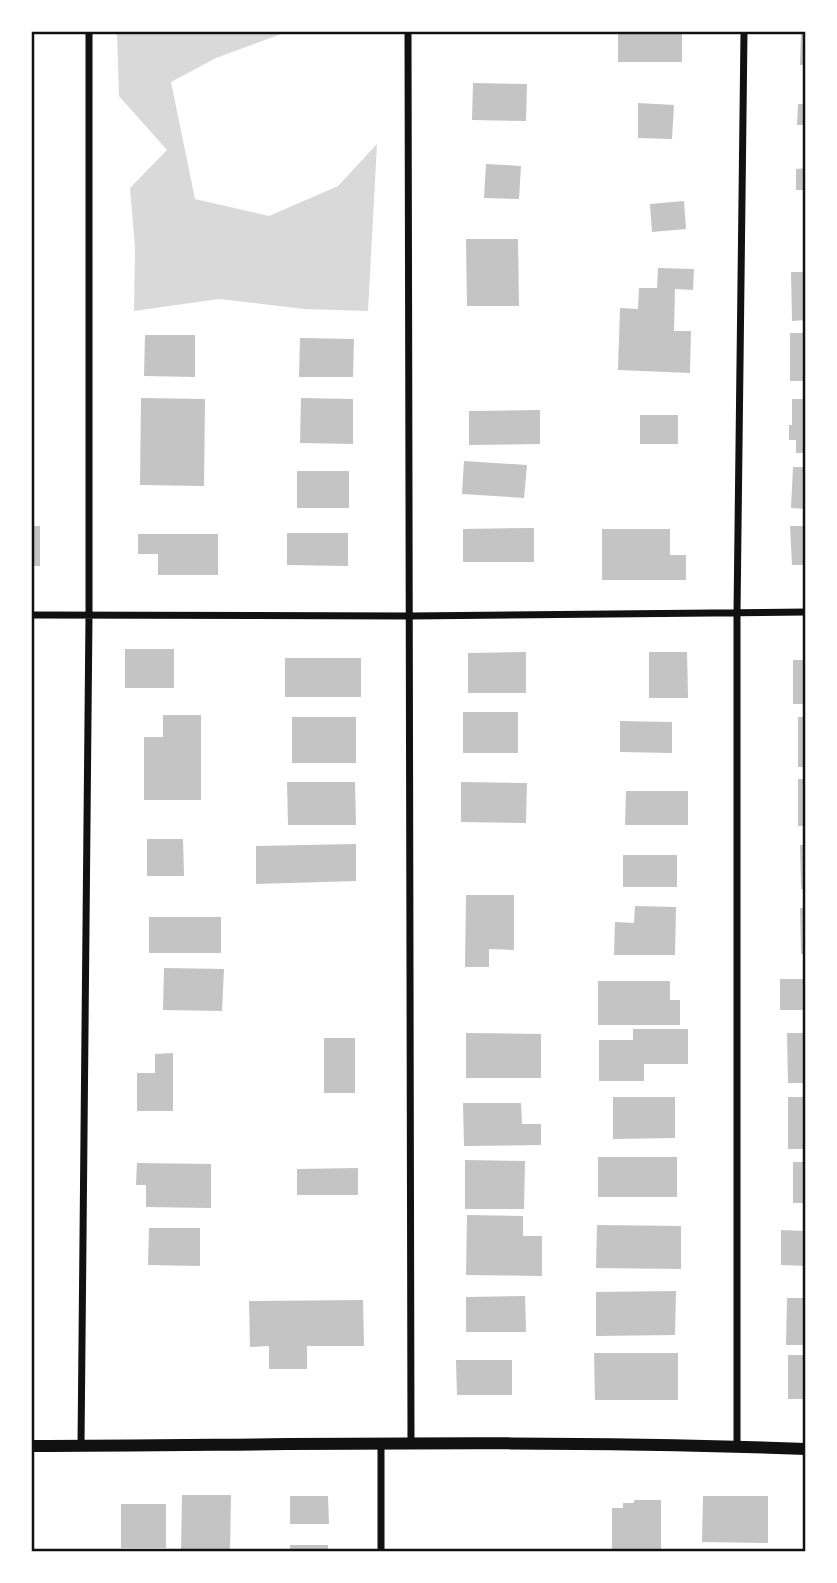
<svg xmlns="http://www.w3.org/2000/svg" width="837" height="1583" font-family="Roboto,sans-serif">
<style>
.water{fill:#d9d9d9}
.building{fill:#c4c4c4}
.lines{fill:none;stroke-linecap:round;stroke-linejoin:round}
.minor{stroke:#111;stroke-width:7}
.tertiary{stroke:#111;stroke-width:12}
.neatline{fill:none;stroke:#111;stroke-width:2.5}
</style>
<rect width="100%" height="100%" fill="#fff"/>
<!-- water -->
<path class="water" d="M 117,32 L 295,32 L 284,33 L 216,58 L 171,82 L 195,199 L 269,216 L 338,186 L 377,144 L 368,311 L 304,309 L 219,299 L 134,311 L 135,247 L 130,188 L 167,150 L 119,96 Z"/>
<!-- building -->
<path class="building" d="M 618,32 L 682,32 L 682,62 L 618,62 Z
M 801,32 L 806,32 L 806,65 L 800,65 Z
M 473,83 L 527,84 L 526,121 L 472,120 Z
M 638,103 L 674,105 L 672,139 L 638,138 Z
M 798,104 L 806,104 L 806,125 L 797,125 Z
M 486,164 L 521,166 L 519,199 L 484,198 Z
M 806,168 L 806,190 L 796,190 L 796,169 Z
M 684,201 L 686,229 L 652,232 L 650,204 Z
M 466,239 L 518,239 L 519,306 L 467,306 Z
M 658,268 L 694,269 L 693,290 L 675,289 L 674,331 L 691,331 L 690,373 L 618,370 L 620,308 L 638,309 L 639,288 L 657,288 Z
M 791,272 L 806,272 L 806,320 L 792,321 Z
M 790,333 L 806,333 L 806,381 L 790,381 Z
M 145,335 L 195,335 L 195,377 L 144,376 Z
M 300,338 L 354,339 L 353,377 L 299,377 Z
M 141,398 L 205,399 L 204,486 L 140,485 Z
M 301,398 L 353,399 L 353,444 L 300,443 Z
M 792,399 L 806,399 L 806,453 L 796,453 L 796,440 L 789,440 L 789,425 L 792,425 Z
M 540,410 L 540,444 L 469,445 L 469,411 Z
M 640,415 L 678,415 L 678,444 L 640,444 Z
M 464,461 L 527,465 L 524,498 L 462,494 Z
M 793,467 L 806,467 L 806,509 L 791,508 Z
M 297,471 L 349,471 L 349,508 L 297,508 Z
M 32,526 L 40,526 L 40,566 L 32,566 Z
M 790,526 L 806,526 L 806,565 L 792,565 Z
M 534,528 L 534,562 L 463,562 L 463,529 Z
M 602,529 L 670,529 L 670,555 L 686,555 L 686,580 L 602,580 Z
M 287,533 L 348,533 L 348,566 L 287,565 Z
M 138,534 L 218,534 L 218,575 L 158,575 L 158,554 L 138,554 Z
M 125,649 L 174,649 L 174,688 L 125,688 Z
M 526,652 L 526,693 L 468,693 L 468,653 Z
M 649,652 L 687,652 L 688,698 L 649,698 Z
M 285,658 L 361,658 L 361,697 L 285,697 Z
M 793,660 L 806,660 L 806,704 L 793,704 Z
M 463,712 L 518,712 L 518,753 L 463,753 Z
M 163,715 L 201,715 L 201,800 L 144,800 L 144,737 L 163,737 Z
M 292,717 L 356,717 L 356,763 L 292,763 Z
M 798,717 L 806,717 L 806,767 L 798,767 Z
M 620,721 L 672,722 L 672,753 L 620,752 Z
M 798,779 L 806,779 L 806,826 L 798,826 Z
M 287,782 L 355,782 L 356,825 L 288,825 Z
M 461,782 L 527,783 L 526,823 L 461,822 Z
M 626,791 L 688,791 L 688,825 L 625,825 Z
M 147,839 L 183,839 L 184,876 L 147,876 Z
M 356,844 L 356,881 L 256,884 L 256,846 Z
M 800,845 L 806,845 L 806,889 L 801,889 Z
M 623,855 L 677,855 L 677,887 L 623,887 Z
M 466,895 L 514,895 L 514,950 L 489,949 L 489,967 L 465,967 Z
M 635,906 L 676,907 L 675,955 L 614,955 L 615,922 L 634,923 Z
M 800,908 L 806,908 L 806,954 L 801,954 Z
M 149,917 L 221,917 L 221,953 L 149,953 Z
M 164,968 L 224,969 L 222,1011 L 163,1010 Z
M 780,979 L 806,979 L 806,1010 L 780,1010 Z
M 598,981 L 670,981 L 670,1000 L 680,1000 L 680,1025 L 598,1025 Z
M 633,1029 L 688,1029 L 688,1064 L 644,1064 L 644,1081 L 599,1081 L 599,1040 L 633,1040 Z
M 466,1033 L 541,1034 L 541,1078 L 466,1078 Z
M 787,1033 L 806,1033 L 806,1083 L 788,1083 Z
M 324,1038 L 355,1038 L 355,1093 L 324,1093 Z
M 173,1053 L 173,1111 L 137,1111 L 137,1073 L 155,1073 L 155,1054 Z
M 613,1097 L 675,1097 L 675,1138 L 613,1139 Z
M 788,1097 L 806,1097 L 806,1149 L 788,1149 Z
M 463,1103 L 521,1103 L 522,1124 L 541,1124 L 541,1145 L 464,1146 Z
M 598,1157 L 677,1157 L 677,1197 L 598,1197 Z
M 465,1160 L 525,1161 L 524,1209 L 465,1209 Z
M 793,1162 L 806,1162 L 806,1203 L 793,1203 Z
M 137,1163 L 211,1164 L 211,1208 L 146,1207 L 146,1185 L 136,1185 Z
M 358,1168 L 358,1195 L 297,1195 L 297,1169 Z
M 467,1215 L 523,1216 L 523,1236 L 542,1236 L 542,1276 L 466,1275 Z
M 597,1225 L 681,1226 L 681,1269 L 596,1268 Z
M 149,1228 L 200,1228 L 200,1266 L 148,1265 Z
M 781,1230 L 806,1231 L 806,1266 L 781,1265 Z
M 676,1291 L 675,1335 L 596,1336 L 596,1292 Z
M 525,1296 L 526,1332 L 466,1332 L 466,1297 Z
M 787,1298 L 806,1298 L 806,1345 L 786,1345 Z
M 363,1300 L 364,1346 L 307,1346 L 307,1369 L 269,1369 L 269,1346 L 250,1347 L 249,1301 Z
M 594,1353 L 678,1353 L 678,1400 L 595,1400 Z
M 788,1355 L 806,1355 L 806,1399 L 788,1399 Z
M 456,1360 L 512,1360 L 512,1395 L 457,1395 Z
M 182,1495 L 231,1495 L 230,1552 L 181,1552 Z
M 290,1496 L 328,1496 L 329,1524 L 290,1524 Z
M 703,1496 L 768,1496 L 768,1543 L 702,1542 Z
M 634,1500 L 661,1500 L 661,1552 L 612,1552 L 612,1508 L 623,1508 L 623,1503 L 634,1503 Z
M 121,1504 L 166,1504 L 166,1548 L 121,1548 Z
M 290,1545 L 328,1545 L 328,1552 L 290,1552 Z
M 694,1549 L 760,1549 L 760,1552 L 694,1552 Z"/>
<g class="lines">
<!-- minor -->
<path class="minor" d="M 408,32 L 411,1442
M 32,615 L 410,616 L 806,612
M 81,1446 L 89,615 L 89,32
M 737,1446 L 737,613 L 744,32
M 381,1552 L 381,1444"/>
<!-- tertiary -->
<path class="tertiary" d="M 32,1446 C 289,1445 548,1439 806,1449"/>
</g>
<!-- border -->
<rect width="837" height="1583" fill="none" stroke="#ffffff" stroke-width="66"/>
<rect x="33" y="33" width="771" height="1517" class="neatline"/>
</svg>
